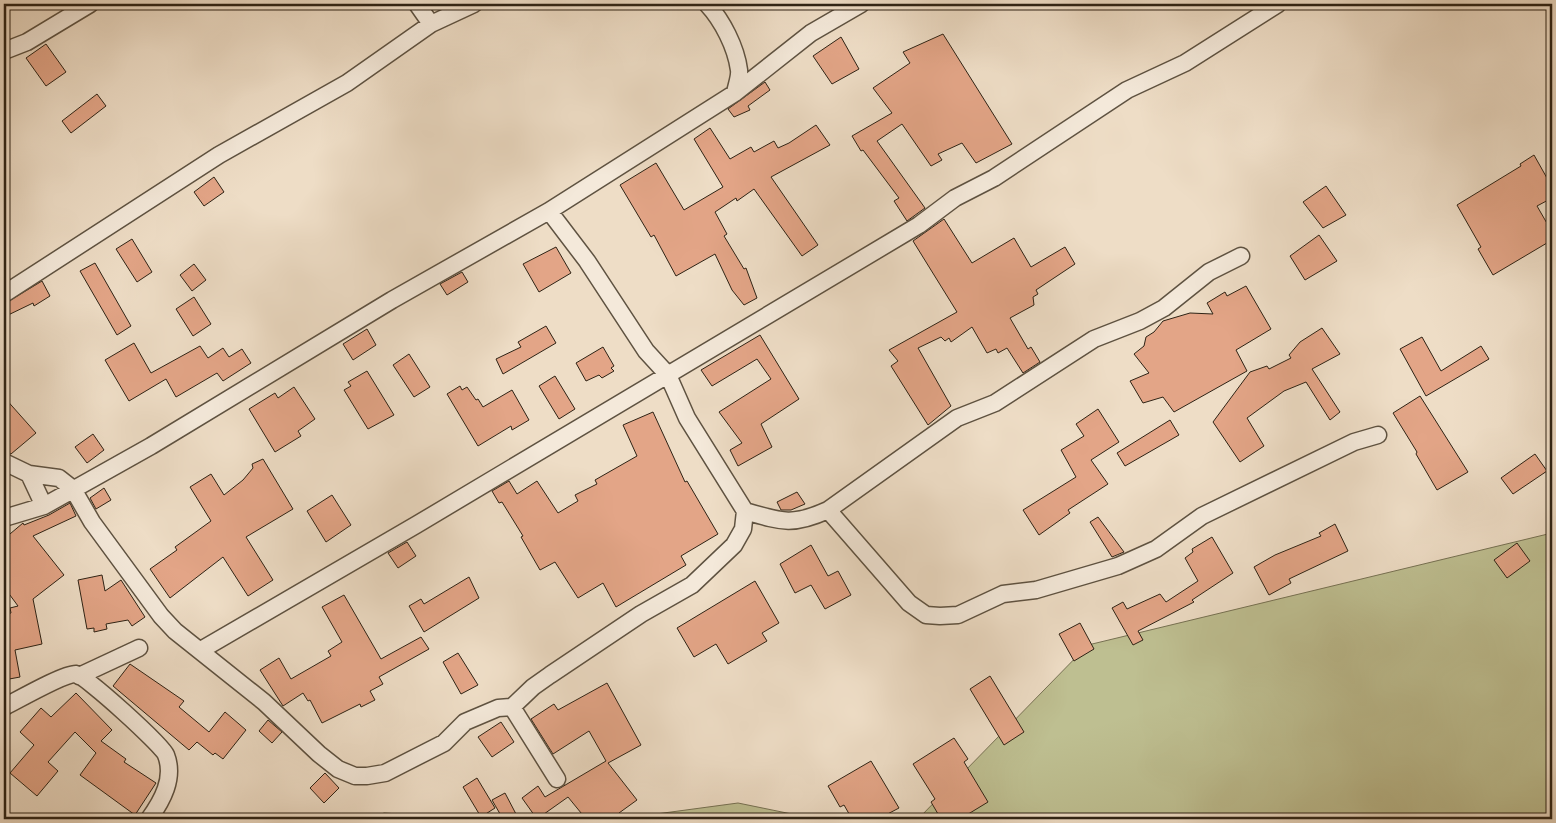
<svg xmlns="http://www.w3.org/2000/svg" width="1556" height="823" font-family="'IM FELL French Canon',serif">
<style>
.green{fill:#bebf91;stroke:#767153}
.building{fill:#e3a587;stroke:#2e2315}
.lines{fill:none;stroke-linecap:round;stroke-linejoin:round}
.minor-casing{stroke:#5e5241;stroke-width:19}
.minor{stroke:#f4e9da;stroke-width:16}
</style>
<rect width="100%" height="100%" fill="#eeddc6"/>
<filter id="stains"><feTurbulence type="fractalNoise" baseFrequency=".004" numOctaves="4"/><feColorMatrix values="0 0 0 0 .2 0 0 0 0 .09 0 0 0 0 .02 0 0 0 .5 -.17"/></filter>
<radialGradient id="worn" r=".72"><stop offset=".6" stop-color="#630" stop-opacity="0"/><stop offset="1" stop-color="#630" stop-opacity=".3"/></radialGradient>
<!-- green -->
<path class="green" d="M 1552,533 L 1552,819 L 918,819 L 1088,645 Z
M 738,803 L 816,819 L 619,819 Z
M 384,813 L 474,819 L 371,819 Z"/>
<!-- building -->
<path class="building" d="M 943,34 L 1012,144 L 976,163 L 962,143 L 938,154 L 942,160 L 931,166 L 902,124 L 877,141 L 925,208 L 907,221 L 894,201 L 899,198 L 863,150 L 861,151 L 852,136 L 892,113 L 873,88 L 910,63 L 903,52 Z
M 841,37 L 859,69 L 832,84 L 813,56 Z
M 46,44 L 66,72 L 46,86 L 26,58 Z
M 765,82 L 770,90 L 748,106 L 750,110 L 734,117 L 728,109 Z
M 97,94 L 106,106 L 71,133 L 62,121 Z
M 816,125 L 830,145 L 771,177 L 818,245 L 802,256 L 754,189 L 737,201 L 736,198 L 715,212 L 727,234 L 724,236 L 744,269 L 746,268 L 757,298 L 744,305 L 732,290 L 715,254 L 676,276 L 654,235 L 651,237 L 620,185 L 656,163 L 684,210 L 723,187 L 694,139 L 710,128 L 730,159 L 751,147 L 754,152 L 774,141 L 778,148 L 789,143 Z
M 1534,155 L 1552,187 L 1552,198 L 1537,206 L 1552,232 L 1552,240 L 1493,275 L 1478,249 L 1481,247 L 1457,205 L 1521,166 L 1520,164 Z
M 214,177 L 224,192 L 204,206 L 194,192 Z
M 1326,186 L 1346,215 L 1323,228 L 1303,202 Z
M 944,219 L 972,263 L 1014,238 L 1031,267 L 1065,247 L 1075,264 L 1036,290 L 1038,294 L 1033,297 L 1034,305 L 1010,318 L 1028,349 L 1031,347 L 1040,362 L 1023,373 L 1007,348 L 998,353 L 996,349 L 987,353 L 972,327 L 951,342 L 949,338 L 945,341 L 941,337 L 918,348 L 951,406 L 928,425 L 891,366 L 898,361 L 889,350 L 957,312 L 913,241 Z
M 1319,235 L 1337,261 L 1305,280 L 1290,256 Z
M 132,239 L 152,272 L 137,282 L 116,249 Z
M 556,247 L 571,273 L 539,292 L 523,264 Z
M 95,263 L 131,326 L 117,335 L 80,271 Z
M 194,264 L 206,280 L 192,291 L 180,275 Z
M 462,272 L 468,282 L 447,295 L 440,284 Z
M 42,281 L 50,296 L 34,306 L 33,303 L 4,317 L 4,304 Z
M 1246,286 L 1271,329 L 1236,350 L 1247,371 L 1174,412 L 1163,397 L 1143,403 L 1130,381 L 1149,373 L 1134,354 L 1144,346 L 1146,337 L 1154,332 L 1163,321 L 1190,313 L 1213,314 L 1207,303 L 1225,292 L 1227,296 Z
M 194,297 L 211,324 L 193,336 L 176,309 Z
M 546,326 L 556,343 L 503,374 L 496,359 L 521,347 L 518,342 Z
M 1322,328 L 1340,354 L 1312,369 L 1340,412 L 1330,420 L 1306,382 L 1284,391 L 1247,418 L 1264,446 L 1240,462 L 1213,422 L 1250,372 L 1267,366 L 1269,369 L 1291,358 L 1289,355 L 1300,342 Z
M 367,329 L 376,345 L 353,360 L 343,344 Z
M 760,335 L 799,399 L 761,424 L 772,447 L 738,466 L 730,450 L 742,443 L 719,412 L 771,379 L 757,359 L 712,386 L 701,370 Z
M 1422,337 L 1441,371 L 1481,346 L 1489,359 L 1426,396 L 1400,349 Z
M 134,343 L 151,373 L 200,346 L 208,358 L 223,348 L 229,357 L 242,349 L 251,363 L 223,381 L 217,373 L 176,397 L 166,379 L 129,401 L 105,360 Z
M 603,347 L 614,366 L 611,368 L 614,371 L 602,378 L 599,375 L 586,381 L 576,363 Z
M 409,354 L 430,387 L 414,397 L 393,365 Z
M 367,371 L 394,415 L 368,429 L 344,390 L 351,386 L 348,382 Z
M 555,376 L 575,409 L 559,419 L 539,386 Z
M 460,386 L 462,390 L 467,387 L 476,400 L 478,399 L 483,407 L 512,390 L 529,420 L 512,430 L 511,426 L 478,446 L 447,394 Z
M 294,387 L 315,419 L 298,431 L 301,436 L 275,452 L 249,409 L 275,393 L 278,398 Z
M 1420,396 L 1468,472 L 1437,490 L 1416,454 L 1417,452 L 1393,413 Z
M 4,397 L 36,433 L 11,454 L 4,452 Z
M 1098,409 L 1119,442 L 1091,460 L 1108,484 L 1068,510 L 1070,513 L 1039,535 L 1023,510 L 1076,477 L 1061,450 L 1084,436 L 1076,424 Z
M 653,412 L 685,482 L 687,481 L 718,534 L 681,556 L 686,565 L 616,607 L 603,583 L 578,598 L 555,562 L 540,570 L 521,537 L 523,536 L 502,502 L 499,503 L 492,491 L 509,481 L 517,494 L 537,481 L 558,513 L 578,501 L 575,495 L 597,484 L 595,480 L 637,456 L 623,425 Z
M 1170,420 L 1179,435 L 1125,466 L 1117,453 Z
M 93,434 L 104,450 L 87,463 L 75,447 Z
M 1535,454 L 1547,471 L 1513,494 L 1501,478 Z
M 263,459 L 293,509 L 246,537 L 273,580 L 248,596 L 223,557 L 170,598 L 150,569 L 177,550 L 175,547 L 211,521 L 190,487 L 211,474 L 224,495 L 243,480 L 253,468 L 252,464 Z
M 104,488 L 111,500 L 96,509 L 90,498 Z
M 797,492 L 805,504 L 791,510 L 781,510 L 777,502 Z
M 332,495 L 351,525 L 326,542 L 307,511 Z
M 70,503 L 76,516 L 33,536 L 64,575 L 33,599 L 42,644 L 15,650 L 20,677 L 4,680 L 4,615 L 11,613 L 10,608 L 18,606 L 4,587 L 4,539 L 23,523 L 24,525 L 49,515 Z
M 1098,517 L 1124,552 L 1112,557 L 1090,522 Z
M 1335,524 L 1348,551 L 1289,579 L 1291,583 L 1269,595 L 1254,567 L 1275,555 L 1321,536 L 1319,533 Z
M 1212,537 L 1233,573 L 1192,600 L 1194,602 L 1138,631 L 1143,640 L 1133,645 L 1112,608 L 1123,602 L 1127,609 L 1160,594 L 1166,602 L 1198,581 L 1185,558 L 1193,552 L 1192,549 Z
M 407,542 L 416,556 L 398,568 L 388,553 Z
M 1517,543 L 1530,561 L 1507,578 L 1494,560 Z
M 811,545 L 828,576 L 838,571 L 851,595 L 825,609 L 811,585 L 795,593 L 780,564 Z
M 102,575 L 105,591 L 121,580 L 145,617 L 132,626 L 128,620 L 106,624 L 107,629 L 94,632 L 94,628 L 87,629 L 78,580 Z
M 469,577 L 479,598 L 424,632 L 409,606 L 421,599 L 424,604 Z
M 755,581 L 779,623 L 762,633 L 767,641 L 728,664 L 716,644 L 694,657 L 677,628 Z
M 344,595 L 381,659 L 421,637 L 429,649 L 379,677 L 383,684 L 370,691 L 375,700 L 361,707 L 360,704 L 322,723 L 310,700 L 308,701 L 303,693 L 283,706 L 260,670 L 279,658 L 291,679 L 331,656 L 328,651 L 342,642 L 322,607 Z
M 1080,623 L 1094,649 L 1074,661 L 1059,634 Z
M 458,653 L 478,685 L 461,694 L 443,662 Z
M 130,664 L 184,701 L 179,707 L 209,732 L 225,712 L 246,730 L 223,759 L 215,753 L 213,755 L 197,742 L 189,750 L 113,686 Z
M 990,676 L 1024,732 L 1004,745 L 970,689 Z
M 607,683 L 641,745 L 608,763 L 637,800 L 619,813 L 624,819 L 586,819 L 568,797 L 537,819 L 522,798 L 538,786 L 545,797 L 606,761 L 589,731 L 553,754 L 531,719 L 554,704 L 558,710 Z
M 76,693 L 112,730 L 101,741 L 126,759 L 124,762 L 156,783 L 135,815 L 80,775 L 96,753 L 75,732 L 48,762 L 58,771 L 37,796 L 10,773 L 34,745 L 20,732 L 41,708 L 51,717 Z
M 268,720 L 282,732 L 272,743 L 259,731 Z
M 501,722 L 514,742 L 492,757 L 478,737 Z
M 954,738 L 968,759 L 964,762 L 988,802 L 960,819 L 941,819 L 931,802 L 935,799 L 913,764 Z
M 871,761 L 899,808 L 878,819 L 852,819 L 844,805 L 840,807 L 828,786 Z
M 325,773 L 339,788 L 324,803 L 310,788 Z
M 477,778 L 495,808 L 481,817 L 463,787 Z
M 505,793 L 516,814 L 503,819 L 492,800 Z"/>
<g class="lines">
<defs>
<path id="minor" d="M 417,4 L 431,24
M 707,4 C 722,20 736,47 739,70 C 740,77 736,86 735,93
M 4,51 L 27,42 L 90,4
M 4,294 L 219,155 L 347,83 L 431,24 L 474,4
M 4,462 L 29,474 L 59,478 L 73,489 L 92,522 L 161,616 L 175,631 L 264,702 L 319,754 L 338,769 L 355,776 L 367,776 L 385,773 L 444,743 L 465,722 L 498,708 L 512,707 L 533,687 L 550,675 L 641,614 L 692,585 L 734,545 L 743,529 L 745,511 L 687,418 L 668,375 L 646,351 L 587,261 L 549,211
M 29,474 L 44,506
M 828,510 L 909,603 L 926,615 L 940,616 L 958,615 L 1003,594 L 1036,590 L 1118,566 L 1156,549 L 1202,516 L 1354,442 L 1378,435
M 745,511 C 782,522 793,526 828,510 L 957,418 L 995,403 L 1094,339 L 1140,321 L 1164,308 L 1209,272 L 1241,256
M 4,518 L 44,506 L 151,446 L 392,300 L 549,211 L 735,93 L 811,33 L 861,4
M 201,650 L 416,525 L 919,225 L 955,198 L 994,178 L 1127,90 L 1185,63 L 1278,4
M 79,676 L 139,648
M 4,707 C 16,701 65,673 76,674 C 86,676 162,745 166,755 C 175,778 162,801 149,819
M 512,707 L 557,779"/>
</defs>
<!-- minor casing -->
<use href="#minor" class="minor-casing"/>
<!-- minor -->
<use href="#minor" class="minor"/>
</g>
<!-- margin -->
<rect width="1556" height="823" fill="none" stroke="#eeddc6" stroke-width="20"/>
<rect x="5" y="5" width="1546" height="813" fill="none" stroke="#2e2315" stroke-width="2.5"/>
<rect x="10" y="10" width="1536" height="803" fill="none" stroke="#2e2315"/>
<rect width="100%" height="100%" filter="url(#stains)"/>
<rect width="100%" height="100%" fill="url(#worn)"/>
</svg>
